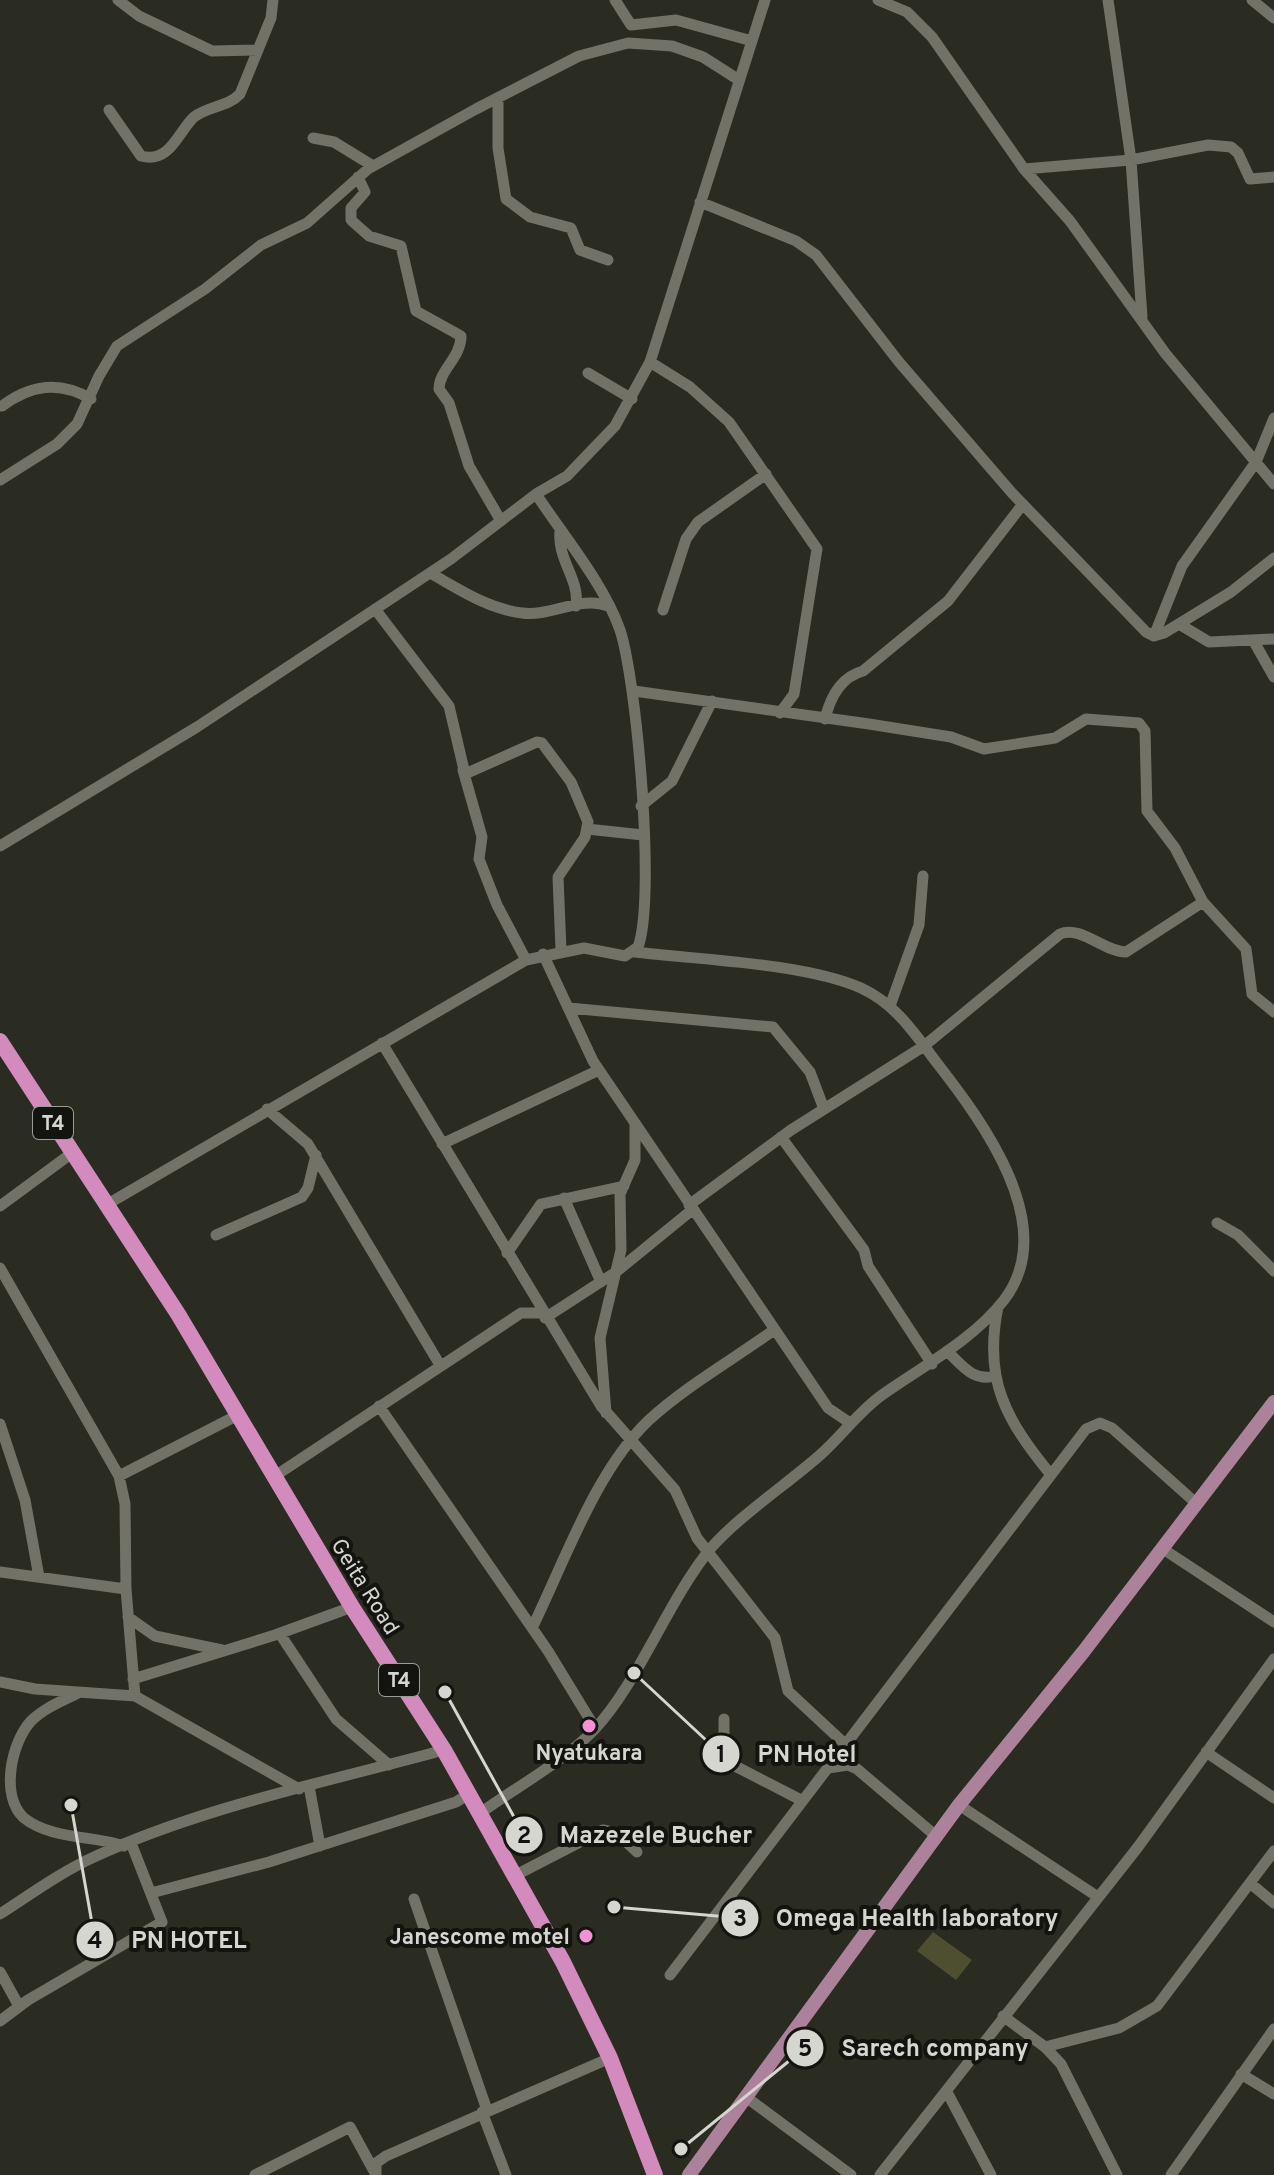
<svg xmlns="http://www.w3.org/2000/svg" width="1274" height="2175" font-family="Overpass,sans-serif">
<style>
.green{fill:#4e4e30}
.lines{fill:none;stroke-linecap:round;stroke-linejoin:round}
.minor{stroke:#727267;stroke-width:11}
.major{stroke:#ac819a;stroke-width:14}
.highway{stroke:#d28bbc;stroke-width:16}
.poi-dot{fill:#f291d6;stroke:#13130f;stroke-width:3}
.labels{text-anchor:middle;stroke-width:8;stroke-linejoin:round;paint-order:stroke}
.shield{fill:#13130f;stroke:#9c9c96;stroke-width:2}
.shield-label{font-size:20px;font-weight:bold;fill:#d6d6d0}
.street-label{font-size:22px;fill:#d6d6d0;stroke:#13130f}
.poi-label{font-size:22px;font-weight:bold;fill:#d6d6d0;stroke:#13130f}
.leader{fill:none;stroke:#d6d6d0;stroke-width:3}
.callout-dot{fill:#d6d6d0;stroke:#13130f;stroke-width:3}
.mark-label{font-size:24px;text-anchor:middle;font-weight:bold;fill:#111}
.callout-label{font-size:24px;text-anchor:middle;font-weight:bold;fill:#d6d6d0;stroke:#13130f;stroke-width:8;stroke-linejoin:round;paint-order:stroke}
</style>
<rect width="100%" height="100%" fill="#2a2b21"/>
<!-- green -->
<path class="green" d="M 933,1932 L 972,1960 L 956,1980 L 917,1951 Z"/>
<g class="lines">
<!-- minor -->
<path class="minor" d="M 118,0 L 139,16 L 212,51 L 256,50
M 615,0 L 631,25 L 676,20 L 752,41
M 878,0 L 907,12 L 932,37 L 1024,169 L 1070,221 L 1165,353 L 1274,484
M 1108,0 L 1131,160 L 1142,317
M 1252,0 L 1274,18
M 498,98 L 498,148 L 506,199 L 530,217 L 571,228 L 580,250 L 608,260
M 109,110 L 141,156 C 170,164 178,132 194,117 C 208,106 228,107 240,94 L 271,18 L 273,0
M 313,138 L 334,142 L 373,166
M 1024,169 L 1131,160 L 1208,145 L 1231,147 L 1238,153 L 1250,179 L 1274,177
M 358,177 L 365,192 L 351,208 L 351,220 L 369,236 L 401,246 L 416,311 L 461,336 C 461,358 439,370 439,389 L 449,403 L 469,466 L 501,521
M 700,202 L 796,241 L 816,255 L 899,362 L 1012,493 L 1146,632 L 1154,636 L 1164,633 L 1231,592 L 1274,558
M 650,362 L 690,387 L 729,422 L 817,549 L 794,694 L 780,713
M 588,373 L 632,399
M 2,406 C 30,385 59,380 91,399
M 0,480 L 57,444 L 77,424 L 99,376 L 117,346 L 205,289 L 261,245 L 307,223 L 368,169 L 476,109 L 579,56 L 628,43 L 672,46 L 703,57 L 739,80
M 560,531 C 557,560 580,579 576,606
M 430,573 C 459,589 488,609 522,613 C 551,617 581,595 608,606
M 375,609 L 449,706 L 465,774 L 537,742 L 542,743 L 571,782 L 588,822 L 585,837 L 558,877 L 561,950
M 663,610 L 686,539 L 698,522 L 766,474
M 1179,624 L 1209,642 L 1274,639
M 1154,636 L 1182,566 L 1256,462 L 1274,418
M 1253,640 L 1274,677
M 634,691 L 869,724 L 951,737 L 984,749 L 1055,738 L 1086,719 L 1139,723 L 1145,731 L 1147,811 L 1175,848 L 1203,902 L 1246,949 L 1252,994 L 1274,1012
M 825,719 C 830,698 841,677 863,671 L 948,601 L 1023,504
M 463,770 L 482,837 L 479,859 L 497,905 L 526,960
M 641,806 L 672,781 L 712,701
M 587,829 L 643,835
M 0,846 L 197,727 L 451,559 L 536,494 L 567,476 L 615,426 L 650,362 L 765,0
M 543,954 L 593,1061 L 828,1408 L 850,1423
M 890,1006 L 919,925 L 923,876
M 569,1008 L 773,1027 L 810,1072 L 824,1109
M 382,1043 L 601,1406 L 675,1490 L 697,1538 L 775,1638 L 788,1691 L 846,1745
M 267,1109 L 308,1144 L 440,1365
M 781,1137 L 864,1250 L 868,1266 L 932,1364
M 442,1144 L 599,1070
M 564,1198 L 601,1282
M 106,1205 L 526,960 L 584,948 L 625,956 L 638,947 C 656,899 637,682 620,630 C 604,584 563,535 536,494
M 689,1205 L 791,1130 L 924,1046 L 1060,934 C 1081,925 1104,952 1126,952 L 1203,902
M 0,1206 L 72,1153
M 1217,1223 L 1238,1235 L 1274,1271
M 216,1235 L 302,1197 L 308,1188 L 316,1155
M 507,1253 L 541,1204 L 624,1186
M 0,1268 L 119,1476 L 125,1504 L 126,1589 L 135,1696
M 998,1307 C 983,1380 1006,1420 1051,1475
M 545,1318 L 616,1272 L 692,1210
M 947,1351 C 962,1365 973,1382 995,1376
M 379,1406 L 548,1651 L 595,1728
M 606,1413 L 600,1338 L 621,1250 L 620,1194 L 635,1160 L 635,1125
M 0,1424 L 25,1500 L 39,1577
M 119,1476 L 238,1415
M 275,1476 L 521,1313 L 542,1313
M 1163,1549 L 1274,1622
M 0,1572 L 126,1589
M 128,1617 L 155,1636 L 222,1650
M 532,1628 C 564,1563 596,1470 649,1420 C 686,1386 734,1359 774,1330
M 280,1634 L 336,1719 L 389,1765
M 133,1679 L 275,1635 L 352,1607
M 0,1682 L 35,1689 L 135,1696 L 299,1789
M 78,1693 C 62,1701 44,1708 31,1721 C 11,1743 0,1796 24,1818 C 52,1840 93,1835 124,1846
M 724,1719 L 724,1740 L 735,1766 L 801,1800
M 1206,1752 L 1274,1798
M 828,1768 L 848,1765 L 857,1769 L 936,1836
M 309,1786 L 320,1846
M 959,1805 L 1098,1897
M 479,1814 C 515,1788 564,1761 594,1730 C 639,1682 668,1600 711,1548 C 738,1517 787,1484 819,1456 C 841,1437 858,1412 882,1395 C 923,1366 973,1340 1004,1300 C 1061,1226 982,1121 937,1063 C 915,1034 896,1004 861,988 C 804,963 700,960 635,952
M 516,1875 L 603,1830 L 617,1833 L 637,1852
M 1250,1883 L 1274,1903
M 151,1893 L 269,1862 L 456,1802 L 469,1794
M 414,1899 L 487,2110
M 0,1914 C 31,1894 61,1872 94,1857 C 202,1807 330,1781 444,1750
M 0,1972 L 19,2006
M 670,1975 L 1086,1429 L 1100,1423 L 1112,1428 L 1197,1504
M 1003,2016 L 1045,2047 L 1061,2064 L 1117,2175
M 0,2021 L 28,2000 L 162,1922 L 131,1843
M 1045,2047 L 1119,2028 L 1157,2006 L 1274,1851
M 1241,2074 L 1274,2094
M 947,2092 L 991,2175
M 746,2097 L 851,2175
M 482,2112 L 506,2175
M 255,2175 L 350,2127 L 374,2171
M 376,2175 L 376,2163 L 386,2156 L 610,2058
M 880,2175 L 1138,1847 L 1274,1659
M 1171,2175 L 1274,2029"/>
<!-- major -->
<path class="major" d="M 689,2175 L 959,1805 L 1084,1651 L 1274,1402"/>
<!-- highway -->
<path class="highway" d="M 0,1041 L 178,1314 L 352,1607 L 444,1750 L 563,1962 L 610,2058 L 655,2175"/>
</g>
<!-- markers -->
<g class="poi-dot">
<circle cx="589" cy="1726" r="8"/>
<circle cx="586" cy="1936" r="8"/>
</g>
<g class="labels">
<!-- shield labels -->
<g class="shield">
<rect x="33" y="1107" width="40" height="32" rx="6"/>
<rect x="379" y="1664" width="40" height="32" rx="6"/>
</g>
<g class="shield-label">
<text x="53" y="1130">T4</text>
<text x="399" y="1687">T4</text>
</g>
<!-- street labels -->
<g class="street-label">
<text transform="translate(366 1586) rotate(58)" y="8">Geita Road</text>
</g>
<!-- poi labels -->
<g class="poi-label">
<text x="589" y="1760">Nyatukara</text>
<text x="570" y="1944" text-anchor="end">Janescome motel</text>
</g>
</g>
<!-- callouts -->
<path class="leader" d="M634 1673L721 1754M445 1692L524 1835M614 1907L740 1918M71 1805L95 1940M681 2149L805 2048"/>
<g class="callout-dot">
<circle cx="634" cy="1673" r="8"/>
<circle cx="445" cy="1692" r="8"/>
<circle cx="614" cy="1907" r="8"/>
<circle cx="71" cy="1805" r="8"/>
<circle cx="681" cy="2149" r="8"/>
<circle cx="721" cy="1754" r="20"/>
<circle cx="524" cy="1835" r="20"/>
<circle cx="740" cy="1918" r="20"/>
<circle cx="95" cy="1940" r="20"/>
<circle cx="805" cy="2048" r="20"/>
</g>
<g class="mark-label">
<text x="721" y="1762">1</text>
<text x="524" y="1843">2</text>
<text x="740" y="1926">3</text>
<text x="95" y="1948">4</text>
<text x="805" y="2056">5</text>
</g>
<g class="callout-label">
<text x="807" y="1762">PN Hotel</text>
<text x="656" y="1843">Mazezele Bucher</text>
<text x="917" y="1926">Omega Health laboratory</text>
<text x="189" y="1948">PN HOTEL</text>
<text x="935" y="2056">Sarech company</text>
</g>
</svg>
